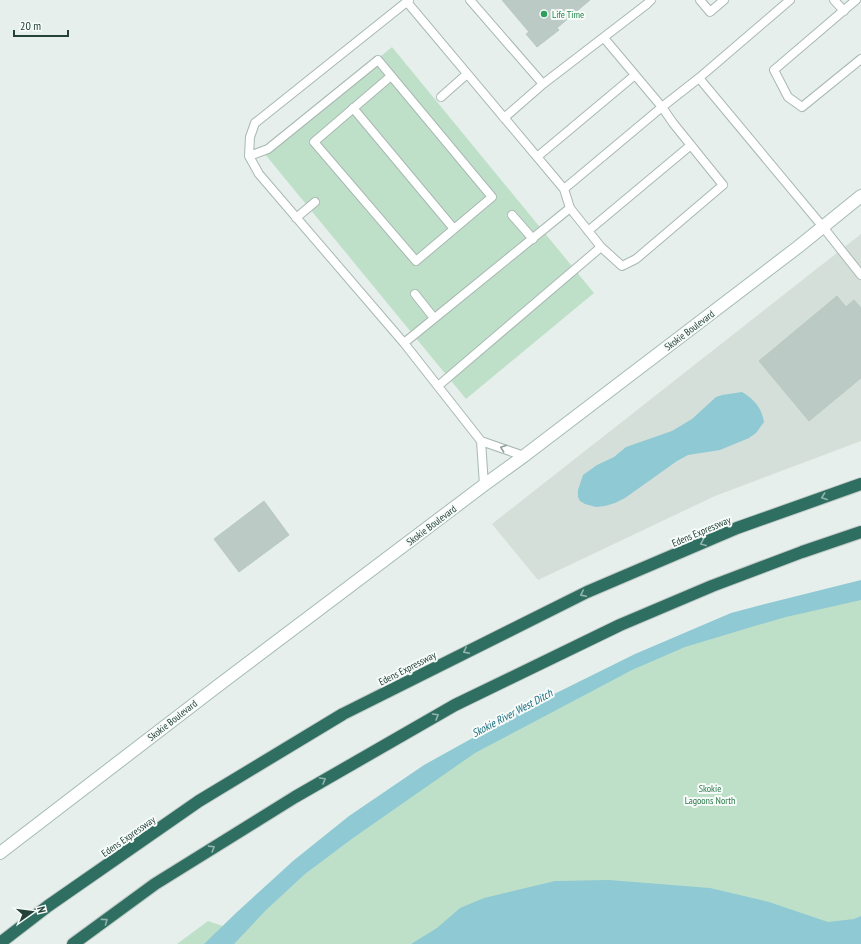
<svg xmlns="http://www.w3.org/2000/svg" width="861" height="944" font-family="'PT Sans Narrow',sans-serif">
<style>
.built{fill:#d4dfda}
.green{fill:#bfe0c8}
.water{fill:#8ec9d4}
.building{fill:#bbcac4;stroke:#b8c9c2}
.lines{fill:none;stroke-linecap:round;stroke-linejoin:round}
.lane-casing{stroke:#a8b8b2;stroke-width:10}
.secondary-casing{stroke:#a4bbb3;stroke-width:14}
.highway-casing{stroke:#c2cac8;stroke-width:14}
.lane{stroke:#fff;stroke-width:8}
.secondary{stroke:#fff;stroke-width:12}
.highway{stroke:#2f6f62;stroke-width:12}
.oneway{stroke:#92a09c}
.oneway2{stroke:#93b5ae}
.leisure-dot{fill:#2e9e5b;stroke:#f7fbf9;stroke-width:1.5}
.labels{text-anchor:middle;stroke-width:4;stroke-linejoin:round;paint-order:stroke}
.leisure-label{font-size:10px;fill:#27864d;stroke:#f7fbf9;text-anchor:start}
.street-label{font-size:10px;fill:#24423a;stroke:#f7fbf9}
.park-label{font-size:10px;fill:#2d7a4b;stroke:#f7fbf9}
.water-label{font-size:11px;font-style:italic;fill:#1c6f80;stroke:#f7fbf9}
</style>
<rect width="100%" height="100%" fill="#e6efeb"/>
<!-- built -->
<path class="built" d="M 861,234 L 861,441 L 715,496 L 538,580 L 492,524 Z"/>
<!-- green -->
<path class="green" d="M 392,47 L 594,293 L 466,399 L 264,153 Z
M 861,588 L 861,944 L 177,944 L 208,921 L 223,926 L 216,933 L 244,919 L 473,746 L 667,650 Z"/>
<!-- water -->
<path class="water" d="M 742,392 C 754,399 762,408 764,422 L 756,433 L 749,438 L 720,450 L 688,455 L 677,461 L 625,498 L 615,503 L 605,506 L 596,507 L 585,504 L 580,501 L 578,497 L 578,490 L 583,475 L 597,465 L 614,457 L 626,447 L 672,431 L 692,419 L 716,397 L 722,395 Z
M 861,580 L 861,600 L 786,617 L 748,628 L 685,647 L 632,670 L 528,725 L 475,753 L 353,838 L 305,874 L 266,910 L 234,944 L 204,944 L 237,912 L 293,861 L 349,816 L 424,765 L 530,706 L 635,654 L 731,613 L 765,604 Z
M 609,880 L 710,888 L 769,902 L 828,922 L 854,919 L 861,916 L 861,944 L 411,944 L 437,928 L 460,908 L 484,898 L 555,881 Z"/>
<!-- building -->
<path class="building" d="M 502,0 L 590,0 L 557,28 L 559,30 L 537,47 L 526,34 L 529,32 Z
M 837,296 L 846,307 L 854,300 L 861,308 L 861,378 L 809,421 L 759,361 Z
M 264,501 L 289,535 L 239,572 L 214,539 Z"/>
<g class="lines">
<defs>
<path id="lane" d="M 409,0 L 255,123 L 250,137 L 249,156 L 259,174 L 404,343 L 481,441 L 524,456
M 470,0 L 543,84 L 647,4 L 651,0
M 700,0 L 710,12 L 724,0
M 834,0 L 844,11
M 856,0 L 774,70 L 788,97 L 802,107 L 861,59
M 407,2 L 564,189 L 662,107 L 699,78 L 790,0
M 699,78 L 823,227 L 861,275
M 441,97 L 467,74
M 353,108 L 454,229
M 504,118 L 543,84
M 249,156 L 268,149 L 378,60 L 492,197 L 416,261 L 314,142 L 391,76
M 537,157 L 635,75
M 564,189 L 570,208 L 601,247 L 622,266 L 636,259 L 723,185 L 673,123 L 662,107 L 604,38
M 512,215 L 533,239
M 296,218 L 315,202
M 588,231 L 691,145
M 415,294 L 434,318
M 404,343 L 570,208
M 438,386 L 601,247
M 481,441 L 484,485"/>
<path id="secondary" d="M 0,853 L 215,688 L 484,485 L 524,456 L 798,247 L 861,196"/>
<path id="highway" d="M 0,943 L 48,906 L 199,801 L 343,714 L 587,592 L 737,528 L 861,484
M 73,944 L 155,884 L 295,797 L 455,705 L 620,625 L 712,586 L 802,552 L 861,532"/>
</defs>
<!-- lane casing -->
<use href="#lane" class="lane-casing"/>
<!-- secondary casing -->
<use href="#secondary" class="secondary-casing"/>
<!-- highway casing -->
<use href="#highway" class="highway-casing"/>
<!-- lane -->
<use href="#lane" class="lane"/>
<!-- secondary -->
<use href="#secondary" class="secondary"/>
<!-- highway -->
<use href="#highway" class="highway"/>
</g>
<!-- one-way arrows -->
<defs><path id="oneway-chevron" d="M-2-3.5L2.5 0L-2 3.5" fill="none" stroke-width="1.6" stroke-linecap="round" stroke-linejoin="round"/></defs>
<use class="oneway" href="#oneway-chevron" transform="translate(503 448) rotate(-160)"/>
<g class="oneway2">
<use href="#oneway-chevron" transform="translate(824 497) rotate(160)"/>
<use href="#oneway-chevron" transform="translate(703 543) rotate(157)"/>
<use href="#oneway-chevron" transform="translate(583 594) rotate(154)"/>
<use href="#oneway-chevron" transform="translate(466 651) rotate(153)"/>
<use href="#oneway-chevron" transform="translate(436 716) rotate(-30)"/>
<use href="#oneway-chevron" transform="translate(323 780) rotate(-30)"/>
<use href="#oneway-chevron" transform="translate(212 848) rotate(-32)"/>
<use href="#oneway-chevron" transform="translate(105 921) rotate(-36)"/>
</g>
<!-- markers -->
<circle class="leisure-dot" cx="544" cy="14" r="4"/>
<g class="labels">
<!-- leisure labels -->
<g class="leisure-label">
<text x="552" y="18">Life Time</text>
</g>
<!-- street labels -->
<g class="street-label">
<text transform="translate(689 330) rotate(-37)" y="4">Skokie Boulevard</text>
<text transform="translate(431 525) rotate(-37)" y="4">Skokie Boulevard</text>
<text transform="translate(701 531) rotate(-23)" y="4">Edens Expressway</text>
<text transform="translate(407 668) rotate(-27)" y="4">Edens Expressway</text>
<text transform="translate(172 720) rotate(-38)" y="4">Skokie Boulevard</text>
<text transform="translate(128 836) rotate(-35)" y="4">Edens Expressway</text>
</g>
<!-- park labels -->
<g class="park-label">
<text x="710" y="792">Skokie<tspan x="710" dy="12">Lagoons North</tspan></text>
</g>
<!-- water labels -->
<g class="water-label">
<text transform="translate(512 713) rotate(-28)" y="4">Skokie River West Ditch</text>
</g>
</g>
<!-- north arrow -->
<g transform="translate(32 912) rotate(76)" stroke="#f7fbf9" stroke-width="3" paint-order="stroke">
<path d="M0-3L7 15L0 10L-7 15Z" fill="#24423a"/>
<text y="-6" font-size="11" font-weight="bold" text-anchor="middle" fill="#24423a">N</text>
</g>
<!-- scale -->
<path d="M14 30v6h54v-6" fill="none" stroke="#24423a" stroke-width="2"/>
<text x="20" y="30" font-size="12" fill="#24423a" stroke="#f7fbf9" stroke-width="3" paint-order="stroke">20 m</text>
</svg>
